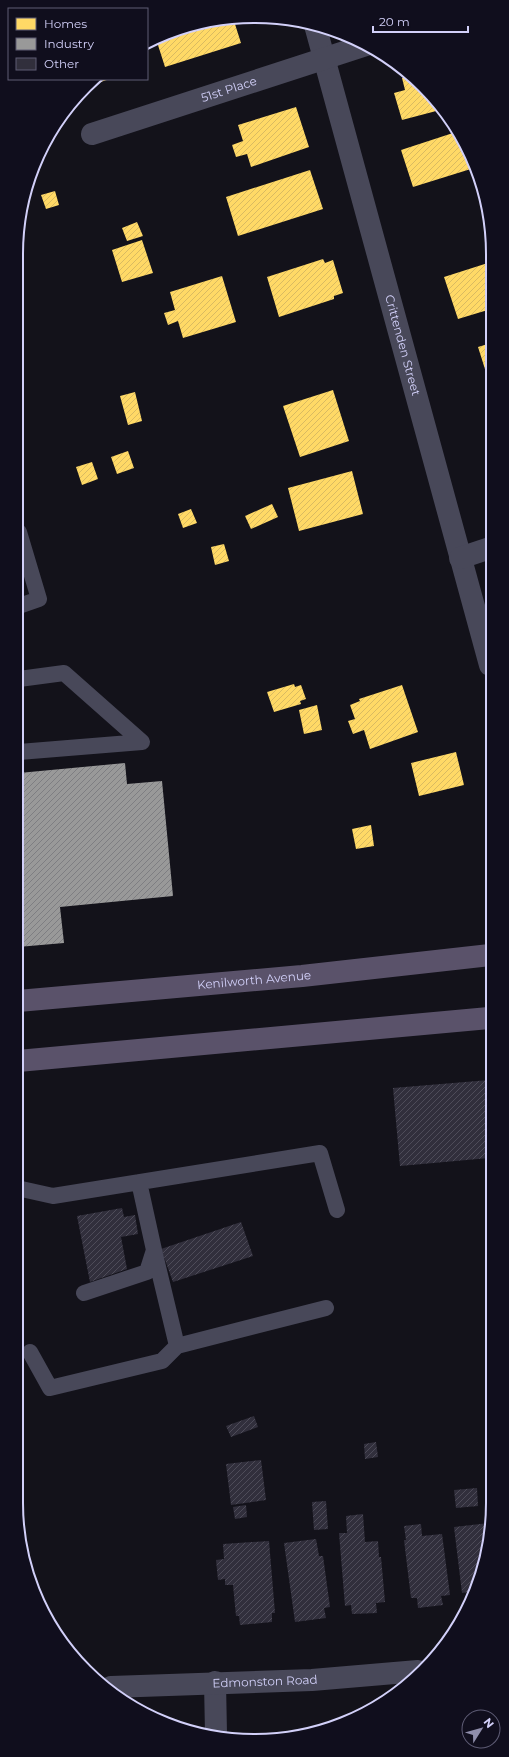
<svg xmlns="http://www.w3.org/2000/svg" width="509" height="1757" font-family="Montserrat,sans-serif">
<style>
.homes{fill:url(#homes-hatch)}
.industry{fill:url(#industry-hatch)}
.building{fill:url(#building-hatch)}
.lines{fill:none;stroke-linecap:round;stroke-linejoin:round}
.service{stroke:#484859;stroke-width:16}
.minor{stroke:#484859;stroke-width:22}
.tertiary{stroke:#484859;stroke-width:22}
.primary{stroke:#5a526a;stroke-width:22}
.labels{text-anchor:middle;stroke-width:4;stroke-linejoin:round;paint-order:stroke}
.street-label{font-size:12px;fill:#d2d0f9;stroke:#100e1d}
.rim{fill:none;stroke:#d2d0f9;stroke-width:2}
</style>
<defs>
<pattern id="homes-hatch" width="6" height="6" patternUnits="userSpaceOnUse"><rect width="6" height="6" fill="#ffd966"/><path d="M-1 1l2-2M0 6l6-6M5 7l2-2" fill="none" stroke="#d9ba61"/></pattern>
<pattern id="industry-hatch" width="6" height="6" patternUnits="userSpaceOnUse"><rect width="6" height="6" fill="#999"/><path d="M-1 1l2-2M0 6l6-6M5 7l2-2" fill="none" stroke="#7e7e82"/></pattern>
<pattern id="building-hatch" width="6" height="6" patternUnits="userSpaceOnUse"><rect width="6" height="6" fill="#312f3c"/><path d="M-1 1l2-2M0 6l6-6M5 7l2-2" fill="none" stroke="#4e4c59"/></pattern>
</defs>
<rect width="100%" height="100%" fill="#13121a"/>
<!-- homes -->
<path class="homes" d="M 208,21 L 234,21 L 241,43 L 165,67 L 157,42 Z
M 409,76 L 423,86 L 440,110 L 402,120 L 394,93 L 405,90 L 402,78 Z
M 99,79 L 110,79 L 94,84 Z
M 296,107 L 309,147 L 251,167 L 247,154 L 236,157 L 232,145 L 243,141 L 238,125 Z
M 456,132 L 469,149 L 474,168 L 413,187 L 401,150 Z
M 310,170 L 323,209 L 238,236 L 226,197 Z
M 55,191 L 59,205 L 46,209 L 41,195 Z
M 137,222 L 143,236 L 127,241 L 122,228 Z
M 142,240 L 153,273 L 122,282 L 112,250 Z
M 323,259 L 325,263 L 333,260 L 343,293 L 334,296 L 334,299 L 279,317 L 267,277 Z
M 491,262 L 491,309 L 458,319 L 444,277 Z
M 222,276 L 236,322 L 183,338 L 178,321 L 168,325 L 164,313 L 175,310 L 170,292 Z
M 491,343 L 491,385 L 490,385 L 478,347 Z
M 333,390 L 349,441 L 300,457 L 283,406 Z
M 135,392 L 142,421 L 128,425 L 120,396 Z
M 128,451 L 134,468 L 117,474 L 111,457 Z
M 92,462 L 98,479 L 82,485 L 76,467 Z
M 352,471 L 363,514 L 299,531 L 288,488 Z
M 272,504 L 278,517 L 251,529 L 245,516 Z
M 191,509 L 197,523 L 183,528 L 178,514 Z
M 224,544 L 229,561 L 215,565 L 211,547 Z
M 294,684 L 295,687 L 301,685 L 306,699 L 300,701 L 301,704 L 274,712 L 267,692 Z
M 402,685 L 418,732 L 370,749 L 364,730 L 353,734 L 348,721 L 355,719 L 350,705 L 360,701 L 359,699 Z
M 317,705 L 322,730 L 304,734 L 299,710 Z
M 456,752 L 464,785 L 419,796 L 411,763 Z
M 371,825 L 374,846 L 356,849 L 352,829 Z"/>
<!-- industry -->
<path class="industry" d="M 125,763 L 127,784 L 162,781 L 173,896 L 60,907 L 64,943 L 18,947 L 19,773 Z"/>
<!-- building -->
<path class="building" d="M 489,1080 L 489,1158 L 400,1166 L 393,1088 Z
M 122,1208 L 124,1217 L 135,1215 L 138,1234 L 121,1237 L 127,1269 L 90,1282 L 77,1216 Z
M 241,1222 L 253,1256 L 173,1282 L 161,1249 Z
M 254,1416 L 258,1427 L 231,1437 L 226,1426 Z
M 376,1442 L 378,1457 L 365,1459 L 364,1444 Z
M 261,1460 L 266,1500 L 231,1505 L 226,1464 Z
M 477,1488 L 478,1506 L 456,1508 L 454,1490 Z
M 326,1501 L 328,1529 L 314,1530 L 312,1502 Z
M 246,1505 L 247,1517 L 235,1519 L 233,1507 Z
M 363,1514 L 365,1542 L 378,1541 L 379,1557 L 381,1557 L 385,1602 L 376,1603 L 377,1613 L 352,1614 L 351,1605 L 345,1606 L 339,1533 L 347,1533 L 346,1516 Z
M 489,1523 L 488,1549 L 469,1601 L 468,1592 L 462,1593 L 454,1527 Z
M 421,1524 L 422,1536 L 442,1534 L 450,1595 L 441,1596 L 443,1605 L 418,1608 L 417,1598 L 411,1598 L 404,1540 L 406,1540 L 404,1526 Z
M 316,1539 L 319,1556 L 323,1556 L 330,1607 L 324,1608 L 326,1618 L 295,1622 L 284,1543 Z
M 269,1541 L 275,1613 L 272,1613 L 272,1622 L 240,1625 L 239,1616 L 236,1616 L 233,1585 L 225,1585 L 225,1579 L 218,1580 L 216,1560 L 224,1559 L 223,1544 Z"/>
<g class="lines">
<!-- service -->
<path class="service" d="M 19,606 L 39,599 L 19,532
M 19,752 L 142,742 L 64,673 L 19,679
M 17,1188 L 53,1196 L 320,1153 L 337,1210
M 84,1293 L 147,1272 L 154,1250 L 139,1182
M 177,1346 L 326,1308
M 30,1352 L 50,1388 L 162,1361 L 177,1346 L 154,1250"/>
<!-- minor -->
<g class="minor">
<path id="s1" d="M 315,25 L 490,665"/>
<path id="s2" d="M 92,134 L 366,45"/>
<path d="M 460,558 L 490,548"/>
<path d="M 215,1682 L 216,1734"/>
</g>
<!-- tertiary -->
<path class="tertiary" id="s3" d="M 111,1687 L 312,1680 L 418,1671"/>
<!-- primary -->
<g class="primary">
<path id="s4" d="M 18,1001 L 302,976 L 490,955"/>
<path d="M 18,1061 L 489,1018"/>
</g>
</g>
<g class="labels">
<!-- street labels -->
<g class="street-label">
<text dy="4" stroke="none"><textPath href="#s2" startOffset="144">51st Place</textPath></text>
<text dy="4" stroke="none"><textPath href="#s1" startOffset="332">Crittenden Street</textPath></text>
<text dy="4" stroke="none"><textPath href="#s4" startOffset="237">Kenilworth Avenue</textPath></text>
<text dy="4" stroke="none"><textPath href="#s3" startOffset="154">Edmonston Road</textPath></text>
</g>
</g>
<!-- crop -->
<path d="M0 0H509V1757H0ZM254 23H255A231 231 0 0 1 486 254V1503A231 231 0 0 1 255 1734H254A231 231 0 0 1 23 1503V254A231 231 0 0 1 254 23Z" fill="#100e1d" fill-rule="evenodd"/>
<path class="rim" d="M254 23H255A231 231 0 0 1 486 254V1503A231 231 0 0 1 255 1734H254A231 231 0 0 1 23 1503V254A231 231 0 0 1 254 23Z"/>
<!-- legend -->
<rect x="8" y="8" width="140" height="72" fill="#100e1d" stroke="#5e5c75"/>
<rect x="16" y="18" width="20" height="12" fill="#ffd966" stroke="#5e5c75"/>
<text x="44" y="28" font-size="12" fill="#d2d0f9">Homes</text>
<rect x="16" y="38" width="20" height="12" fill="#999999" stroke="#5e5c75"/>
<text x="44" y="48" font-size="12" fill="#d2d0f9">Industry</text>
<rect x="16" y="58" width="20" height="12" fill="#312f3c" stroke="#5e5c75"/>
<text x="44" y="68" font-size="12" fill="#d2d0f9">Other</text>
<!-- north arrow -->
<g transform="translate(481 1729) rotate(53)"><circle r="19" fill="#100e1d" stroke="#5e5c75"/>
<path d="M0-3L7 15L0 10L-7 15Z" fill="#8f8eab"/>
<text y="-6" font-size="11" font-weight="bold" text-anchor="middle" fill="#d2d0f9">N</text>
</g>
<!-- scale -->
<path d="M373 26v6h95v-6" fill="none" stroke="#d2d0f9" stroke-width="2"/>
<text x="379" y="26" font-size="12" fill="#d2d0f9" stroke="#100e1d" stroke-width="3" paint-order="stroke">20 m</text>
</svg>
